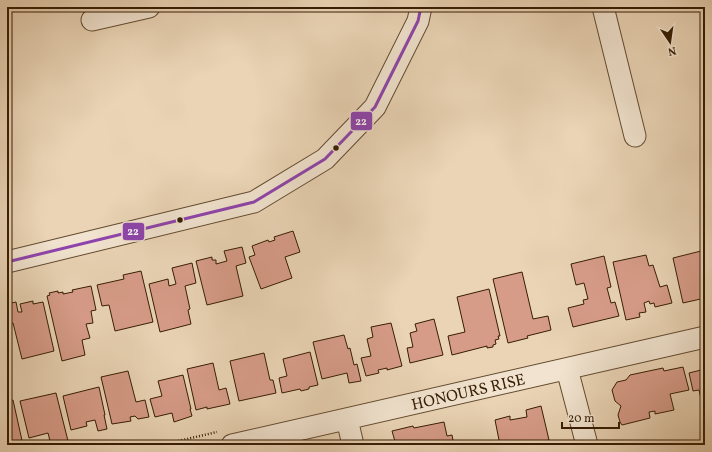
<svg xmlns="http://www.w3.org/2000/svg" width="712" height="452" font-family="Vollkorn,serif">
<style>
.building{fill:#d79c88;stroke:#361d04}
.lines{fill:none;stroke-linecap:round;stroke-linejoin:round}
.minor-casing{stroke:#634b30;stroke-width:23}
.path{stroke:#361d04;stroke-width:2.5;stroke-dasharray:1 2;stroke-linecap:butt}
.minor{stroke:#f1e3cf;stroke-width:21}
.bus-1-casing{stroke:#f1e3cf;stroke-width:6}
.bus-1{stroke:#8e44ad;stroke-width:3}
.bus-dot{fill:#361d04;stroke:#f1e3cf;stroke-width:1.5}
.labels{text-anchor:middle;stroke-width:4;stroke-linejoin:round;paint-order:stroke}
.street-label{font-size:16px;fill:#361d04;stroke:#f1e3cf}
.line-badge{stroke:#f1e3cf;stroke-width:1.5}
.badge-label{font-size:11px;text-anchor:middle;font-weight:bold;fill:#fff}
</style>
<rect width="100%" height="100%" fill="#ead4b5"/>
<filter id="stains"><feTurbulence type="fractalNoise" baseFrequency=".005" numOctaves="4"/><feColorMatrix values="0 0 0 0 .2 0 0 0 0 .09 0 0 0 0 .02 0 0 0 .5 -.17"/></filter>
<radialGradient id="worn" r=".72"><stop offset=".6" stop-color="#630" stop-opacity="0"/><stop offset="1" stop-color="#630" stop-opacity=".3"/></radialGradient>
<!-- building -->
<path class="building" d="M 293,231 L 300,252 L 285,257 L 292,278 L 261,289 L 249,257 L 255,255 L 252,246 L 268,240 L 269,242 L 275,240 L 274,237 Z
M 242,247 L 246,263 L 236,266 L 243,296 L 207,305 L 196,261 L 212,257 L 212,260 L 216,260 L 216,264 L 227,261 L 224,251 Z
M 705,250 L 705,298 L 683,303 L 673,258 Z
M 646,255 L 649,266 L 653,265 L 660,287 L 667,285 L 672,303 L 655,307 L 654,303 L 650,304 L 649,301 L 644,303 L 646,312 L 639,313 L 640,317 L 626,320 L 613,262 Z
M 604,256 L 611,287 L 607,288 L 611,303 L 615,302 L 619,316 L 573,327 L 568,308 L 584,304 L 583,300 L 588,299 L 584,283 L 576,285 L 571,264 Z
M 192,263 L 196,283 L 185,286 L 190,309 L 188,310 L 191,324 L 160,332 L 149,284 L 168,279 L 169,286 L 176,284 L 172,268 Z
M 141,271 L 153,322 L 115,331 L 109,305 L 102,306 L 97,285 L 124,279 L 123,275 Z
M 522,272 L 533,319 L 548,316 L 551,330 L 527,336 L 528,338 L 508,343 L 493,279 Z
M 91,286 L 96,310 L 91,311 L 93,323 L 86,324 L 90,338 L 82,340 L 85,355 L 62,361 L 47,296 L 50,295 L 49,293 L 58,291 L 58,293 L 63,292 L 63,294 L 73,292 L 72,290 Z
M 489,289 L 500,336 L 498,336 L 499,339 L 495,340 L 496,344 L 493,345 L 493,347 L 487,348 L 487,346 L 452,355 L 448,336 L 465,332 L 457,297 Z
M 33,301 L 33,304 L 43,302 L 54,351 L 22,359 L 13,323 L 7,325 L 7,304 L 16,302 L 18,312 L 22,312 L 20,304 Z
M 434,319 L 443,355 L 410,363 L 407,348 L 413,347 L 410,333 L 417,331 L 415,324 Z
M 391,323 L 402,366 L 387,370 L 387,368 L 378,370 L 379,373 L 366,376 L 361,358 L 371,356 L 367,339 L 373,337 L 371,327 Z
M 344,335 L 348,349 L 350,348 L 354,365 L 357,364 L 361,381 L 349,383 L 347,373 L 322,379 L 313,342 Z
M 310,352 L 318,385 L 309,387 L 309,389 L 301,391 L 300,389 L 282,393 L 279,378 L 287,376 L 283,359 Z
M 264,353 L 270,380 L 273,380 L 276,393 L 239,401 L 230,361 Z
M 213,363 L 219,390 L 226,388 L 230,404 L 207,409 L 207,407 L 196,410 L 187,369 Z
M 683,367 L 689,390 L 670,394 L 674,410 L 655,414 L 655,411 L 649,412 L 650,418 L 622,425 L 620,422 L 618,415 L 621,406 L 615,401 L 612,390 L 617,382 L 626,380 L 630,375 L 663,368 L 664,371 Z
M 705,369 L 705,412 L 704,412 L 699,390 L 693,391 L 689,373 Z
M 128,371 L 136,402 L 145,400 L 149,417 L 138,419 L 135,416 L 130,417 L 131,421 L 112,424 L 101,377 Z
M 183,375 L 191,409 L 190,409 L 192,416 L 174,422 L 172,413 L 155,417 L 150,399 L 162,396 L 158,381 Z
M 99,387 L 105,415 L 104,415 L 107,429 L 98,431 L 95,420 L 86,422 L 87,426 L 71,430 L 63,396 Z
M 56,393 L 68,441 L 51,445 L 48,433 L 29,438 L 20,401 Z
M 13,400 L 23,445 L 7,445 L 7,401 Z
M 541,406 L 549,440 L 526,445 L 500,445 L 495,420 L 510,416 L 510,420 L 527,417 L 526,410 Z
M 444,422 L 447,436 L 452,435 L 454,445 L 396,445 L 392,431 L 413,426 L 414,428 Z"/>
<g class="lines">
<defs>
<path id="minor" d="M 603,7 L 635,136
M 92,20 L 149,7
M 7,262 L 254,202 L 325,159 L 375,107 L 418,21 L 421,7
M 567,369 L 587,445
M 347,419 L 353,445
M 232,445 L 705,337"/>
</defs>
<!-- minor casing -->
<use href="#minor" class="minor-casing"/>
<!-- path -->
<path class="path" d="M 161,445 L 217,432"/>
<!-- minor -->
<use href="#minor" class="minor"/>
<defs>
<path id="bus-1" d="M 7,262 L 254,202 L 325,159 L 375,107 L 418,21 L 421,7"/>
</defs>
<!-- bus-1 casing -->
<use href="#bus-1" class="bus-1-casing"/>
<!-- bus-1 -->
<use href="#bus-1" class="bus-1"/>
</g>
<!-- markers -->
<g class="bus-dot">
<circle cx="336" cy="148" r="3.5"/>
<circle cx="180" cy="220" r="3.5"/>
</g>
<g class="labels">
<!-- street labels -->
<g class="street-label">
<text transform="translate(468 391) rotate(-13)" y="6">HONOURS RISE</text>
</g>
</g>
<g class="line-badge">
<rect x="350" y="111" width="23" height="20" rx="4" fill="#8e44ad"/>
<rect x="122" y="222" width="23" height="19" rx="4" fill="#8e44ad"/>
</g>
<g class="badge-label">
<text x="361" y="125">22</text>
<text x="133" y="235">22</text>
</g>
<!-- margin -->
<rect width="712" height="452" fill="none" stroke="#ead4b5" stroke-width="24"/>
<rect x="8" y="8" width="696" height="436" fill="none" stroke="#361d04" stroke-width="2"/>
<rect x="12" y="12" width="688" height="428" fill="none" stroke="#361d04"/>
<!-- north arrow -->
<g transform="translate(670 42) rotate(167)" stroke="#f1e3cf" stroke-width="3" paint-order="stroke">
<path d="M0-3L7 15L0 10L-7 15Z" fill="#361d04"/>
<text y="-6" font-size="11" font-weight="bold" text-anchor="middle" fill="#361d04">N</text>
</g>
<!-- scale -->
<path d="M562 422v6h57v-6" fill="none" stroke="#361d04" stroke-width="2"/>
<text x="568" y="422" font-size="12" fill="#361d04" stroke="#f1e3cf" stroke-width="3" paint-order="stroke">20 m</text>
<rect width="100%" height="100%" filter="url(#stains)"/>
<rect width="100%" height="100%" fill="url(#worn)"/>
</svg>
